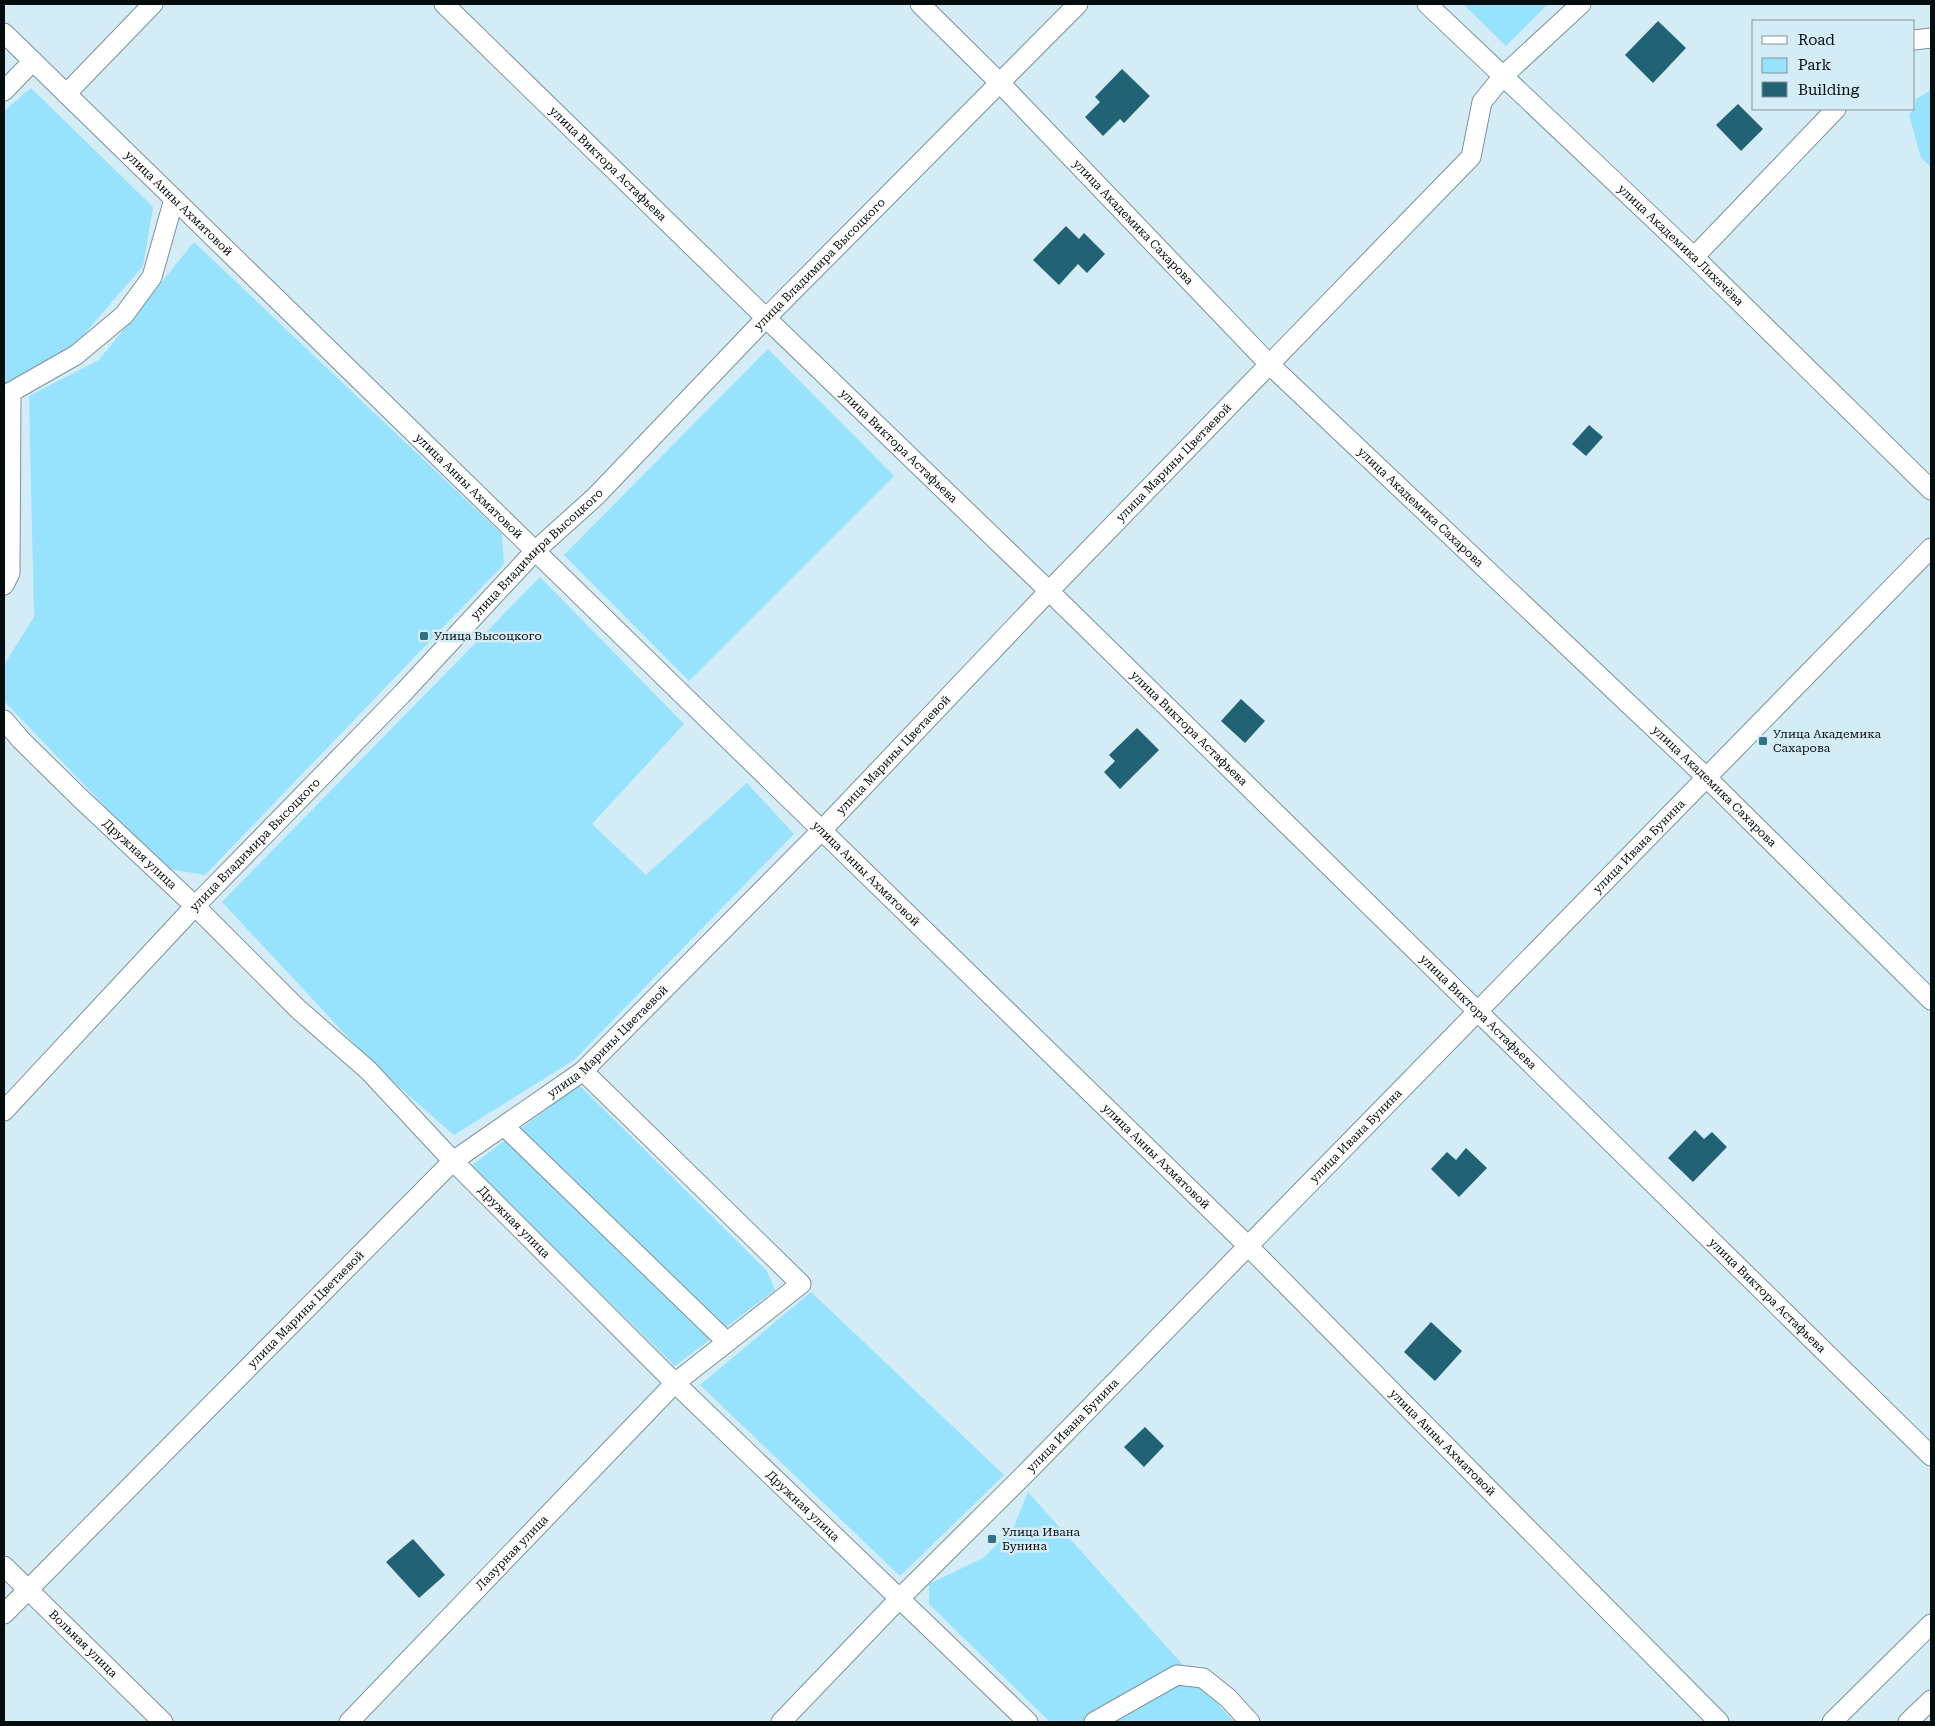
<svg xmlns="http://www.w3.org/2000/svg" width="1935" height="1726" font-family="'Roboto Serif',serif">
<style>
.green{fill:#97e2fc}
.building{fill:#216275}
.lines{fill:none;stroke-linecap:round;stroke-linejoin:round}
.minor-casing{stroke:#7c929a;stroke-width:21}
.minor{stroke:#fff;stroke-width:19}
.poi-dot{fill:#327286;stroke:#d4ecf5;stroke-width:2}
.labels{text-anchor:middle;stroke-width:5;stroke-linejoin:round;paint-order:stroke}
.street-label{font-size:12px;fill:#050d0f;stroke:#d4ecf5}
.poi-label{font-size:12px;fill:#050d0f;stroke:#d4ecf5;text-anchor:start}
</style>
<rect width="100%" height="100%" fill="#d4ecf5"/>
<!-- green -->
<path class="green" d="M 1463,4 L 1548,4 L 1506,46 Z
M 31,88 L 153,207 L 143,266 L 74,346 L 7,385 L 4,468 L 4,111 Z
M 1931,90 L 1931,167 L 1921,158 L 1909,115 L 1914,109 L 1916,99 Z
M 194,242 L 502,534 L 504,564 L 205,875 L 164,868 L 4,701 L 4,665 L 34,617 L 29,396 L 99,360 Z
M 768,349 L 894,476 L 689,681 L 564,555 Z
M 540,577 L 684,724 L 592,824 L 646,875 L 747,783 L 794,834 L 574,1060 L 454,1135 L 373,1064 L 222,902 Z
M 579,1085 L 767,1271 L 775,1290 L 675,1366 L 471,1166 Z
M 811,1292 L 1004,1475 L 900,1576 L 700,1385 Z
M 1028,1492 L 1234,1722 L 1050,1722 L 929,1604 L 929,1584 L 983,1558 L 1013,1529 Z"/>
<!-- building -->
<path class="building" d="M 1658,21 L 1686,48 L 1653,83 L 1625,55 Z
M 1122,69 L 1150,96 L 1124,123 L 1120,119 L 1103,136 L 1085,117 L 1100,102 L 1095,97 Z
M 1738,104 L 1763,129 L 1741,151 L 1716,125 Z
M 1066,226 L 1079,239 L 1084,233 L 1105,254 L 1087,273 L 1078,264 L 1059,285 L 1033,260 Z
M 1589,425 L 1603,437 L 1586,456 L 1572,444 Z
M 1241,699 L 1265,721 L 1245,743 L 1221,721 Z
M 1137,728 L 1159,750 L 1120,789 L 1104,772 L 1115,761 L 1109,755 Z
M 1695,1130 L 1704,1139 L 1712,1132 L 1727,1147 L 1693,1182 L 1668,1158 Z
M 1466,1148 L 1487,1168 L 1459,1197 L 1431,1169 L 1447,1152 L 1456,1160 Z
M 1431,1322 L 1462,1351 L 1435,1381 L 1404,1352 Z
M 1145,1427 L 1164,1446 L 1144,1467 L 1124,1447 Z
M 413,1539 L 445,1575 L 419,1598 L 386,1562 Z"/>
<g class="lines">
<defs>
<g id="minor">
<path id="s1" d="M 444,4 L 766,318 L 1049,591 L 1931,1456"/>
<path id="s2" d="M 920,4 L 1000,83 L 1270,365 L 1706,777 L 1931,1000"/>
<path id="s3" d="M 1427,4 L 1694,257 L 1931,490"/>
<path id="s4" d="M 4,33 L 1248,1246 L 1719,1722"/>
<path d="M 1914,40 L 1931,38"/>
<path d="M 4,91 L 33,61"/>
<path d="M 66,94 L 153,4"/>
<path d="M 1694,257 L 1836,109"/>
<path d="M 4,585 L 10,573 L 11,392 L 76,355 L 124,315 L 152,277 L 174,199"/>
<path id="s5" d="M 4,720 L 21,740 L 79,797 L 195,906 L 298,1009 L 368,1070 L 453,1161 L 675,1383 L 1028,1722"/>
<path id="s6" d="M 4,1111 L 195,906 L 402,694 L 535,551 L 596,496 L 766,318 L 1078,4"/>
<path d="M 504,1126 L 727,1342"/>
<path id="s7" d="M 4,1566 L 163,1722"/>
<path id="s8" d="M 4,1614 L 453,1161 L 583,1071 L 822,830 L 1049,591 L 1471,157 L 1482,102 L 1503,76 L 1581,4"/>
<path id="s9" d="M 349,1722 L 675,1383 L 801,1284 L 583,1071"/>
<path id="s10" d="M 781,1722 L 899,1599 L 1026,1473 L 1931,548"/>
<path d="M 1094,1722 L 1177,1675 L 1203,1678 L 1228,1698 L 1250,1722"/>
<path d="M 1832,1722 L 1931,1624"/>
<path d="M 1908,1722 L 1931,1700"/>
</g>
</defs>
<!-- minor casing -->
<use href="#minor" class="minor-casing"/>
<!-- minor -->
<use href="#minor" class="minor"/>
</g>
<!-- markers -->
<g class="poi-dot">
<rect x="419" y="631" width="10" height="10" rx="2.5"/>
<rect x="1758" y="736" width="10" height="10" rx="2.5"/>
<rect x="987" y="1534" width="10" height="10" rx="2.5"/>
</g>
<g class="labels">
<!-- street labels -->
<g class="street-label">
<text dy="4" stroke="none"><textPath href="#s1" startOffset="229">улица Виктора Астафьева</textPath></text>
<text dy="4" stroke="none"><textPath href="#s4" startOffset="244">улица Анны Ахматовой</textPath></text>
<text dy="4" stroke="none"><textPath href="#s2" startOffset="305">улица Академика Сахарова</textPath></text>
<text dy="4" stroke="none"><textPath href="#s3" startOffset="350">улица Академика Лихачёва</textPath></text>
<text dy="4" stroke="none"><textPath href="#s6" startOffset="1176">улица Владимира Высоцкого</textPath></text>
<text dy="4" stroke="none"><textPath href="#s1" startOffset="634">улица Виктора Астафьева</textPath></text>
<text dy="4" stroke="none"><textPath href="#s8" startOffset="1644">улица Марины Цветаевой</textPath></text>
<text dy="4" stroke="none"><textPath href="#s4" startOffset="649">улица Анны Ахматовой</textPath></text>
<text dy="4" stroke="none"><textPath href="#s2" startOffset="710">улица Академика Сахарова</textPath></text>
<text dy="4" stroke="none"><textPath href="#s6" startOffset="771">улица Владимира Высоцкого</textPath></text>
<text dy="4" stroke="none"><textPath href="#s1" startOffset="1039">улица Виктора Астафьева</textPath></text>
<text dy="4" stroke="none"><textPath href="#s8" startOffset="1239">улица Марины Цветаевой</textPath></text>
<text dy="4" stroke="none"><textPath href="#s2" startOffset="1115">улица Академика Сахарова</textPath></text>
<text dy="4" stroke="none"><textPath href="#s6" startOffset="366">улица Владимира Высоцкого</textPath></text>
<text dy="4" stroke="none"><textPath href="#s10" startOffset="1226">улица Ивана Бунина</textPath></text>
<text dy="4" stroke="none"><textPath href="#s5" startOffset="191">Дружная улица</textPath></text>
<text dy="4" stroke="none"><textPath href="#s4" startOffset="1204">улица Анны Ахматовой</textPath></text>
<text dy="4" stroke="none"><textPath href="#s1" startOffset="1444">улица Виктора Астафьева</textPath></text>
<text dy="4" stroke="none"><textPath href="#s8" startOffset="834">улица Марины Цветаевой</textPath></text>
<text dy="4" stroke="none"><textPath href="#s10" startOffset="821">улица Ивана Бунина</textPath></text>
<text dy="4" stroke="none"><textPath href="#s4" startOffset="1609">улица Анны Ахматовой</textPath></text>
<text dy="4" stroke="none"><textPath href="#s5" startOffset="716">Дружная улица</textPath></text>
<text dy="4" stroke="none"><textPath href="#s1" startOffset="1849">улица Виктора Астафьева</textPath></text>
<text dy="4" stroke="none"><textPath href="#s8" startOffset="429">улица Марины Цветаевой</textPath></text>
<text dy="4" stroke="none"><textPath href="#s10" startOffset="416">улица Ивана Бунина</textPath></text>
<text dy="4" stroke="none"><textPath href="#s4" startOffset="2014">улица Анны Ахматовой</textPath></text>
<text dy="4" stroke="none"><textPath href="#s5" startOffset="1121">Дружная улица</textPath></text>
<text dy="4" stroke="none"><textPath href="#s9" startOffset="235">Лазурная улица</textPath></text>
<text dy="4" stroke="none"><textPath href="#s7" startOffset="111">Вольная улица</textPath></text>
</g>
<!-- poi labels -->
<g class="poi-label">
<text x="434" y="640">Улица Высоцкого</text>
<text x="1773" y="738">Улица Академика<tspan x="1773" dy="14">Сахарова</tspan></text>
<text x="1002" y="1536">Улица Ивана<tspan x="1002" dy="14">Бунина</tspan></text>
</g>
</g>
<!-- border -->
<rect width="1935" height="1726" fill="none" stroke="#050d0f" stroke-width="10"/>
<!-- legend -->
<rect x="1752" y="20" width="162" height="90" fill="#d4ecf5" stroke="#819399"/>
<rect x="1762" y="36" width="25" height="8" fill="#ffffff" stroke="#819399"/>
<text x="1798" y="45" font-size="15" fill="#050d0f">Road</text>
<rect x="1762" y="58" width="25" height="15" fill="#97e2fc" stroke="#819399"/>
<text x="1798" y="70" font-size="15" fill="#050d0f">Park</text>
<rect x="1762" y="82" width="25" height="15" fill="#216275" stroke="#819399"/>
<text x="1798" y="95" font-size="15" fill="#050d0f">Building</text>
</svg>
